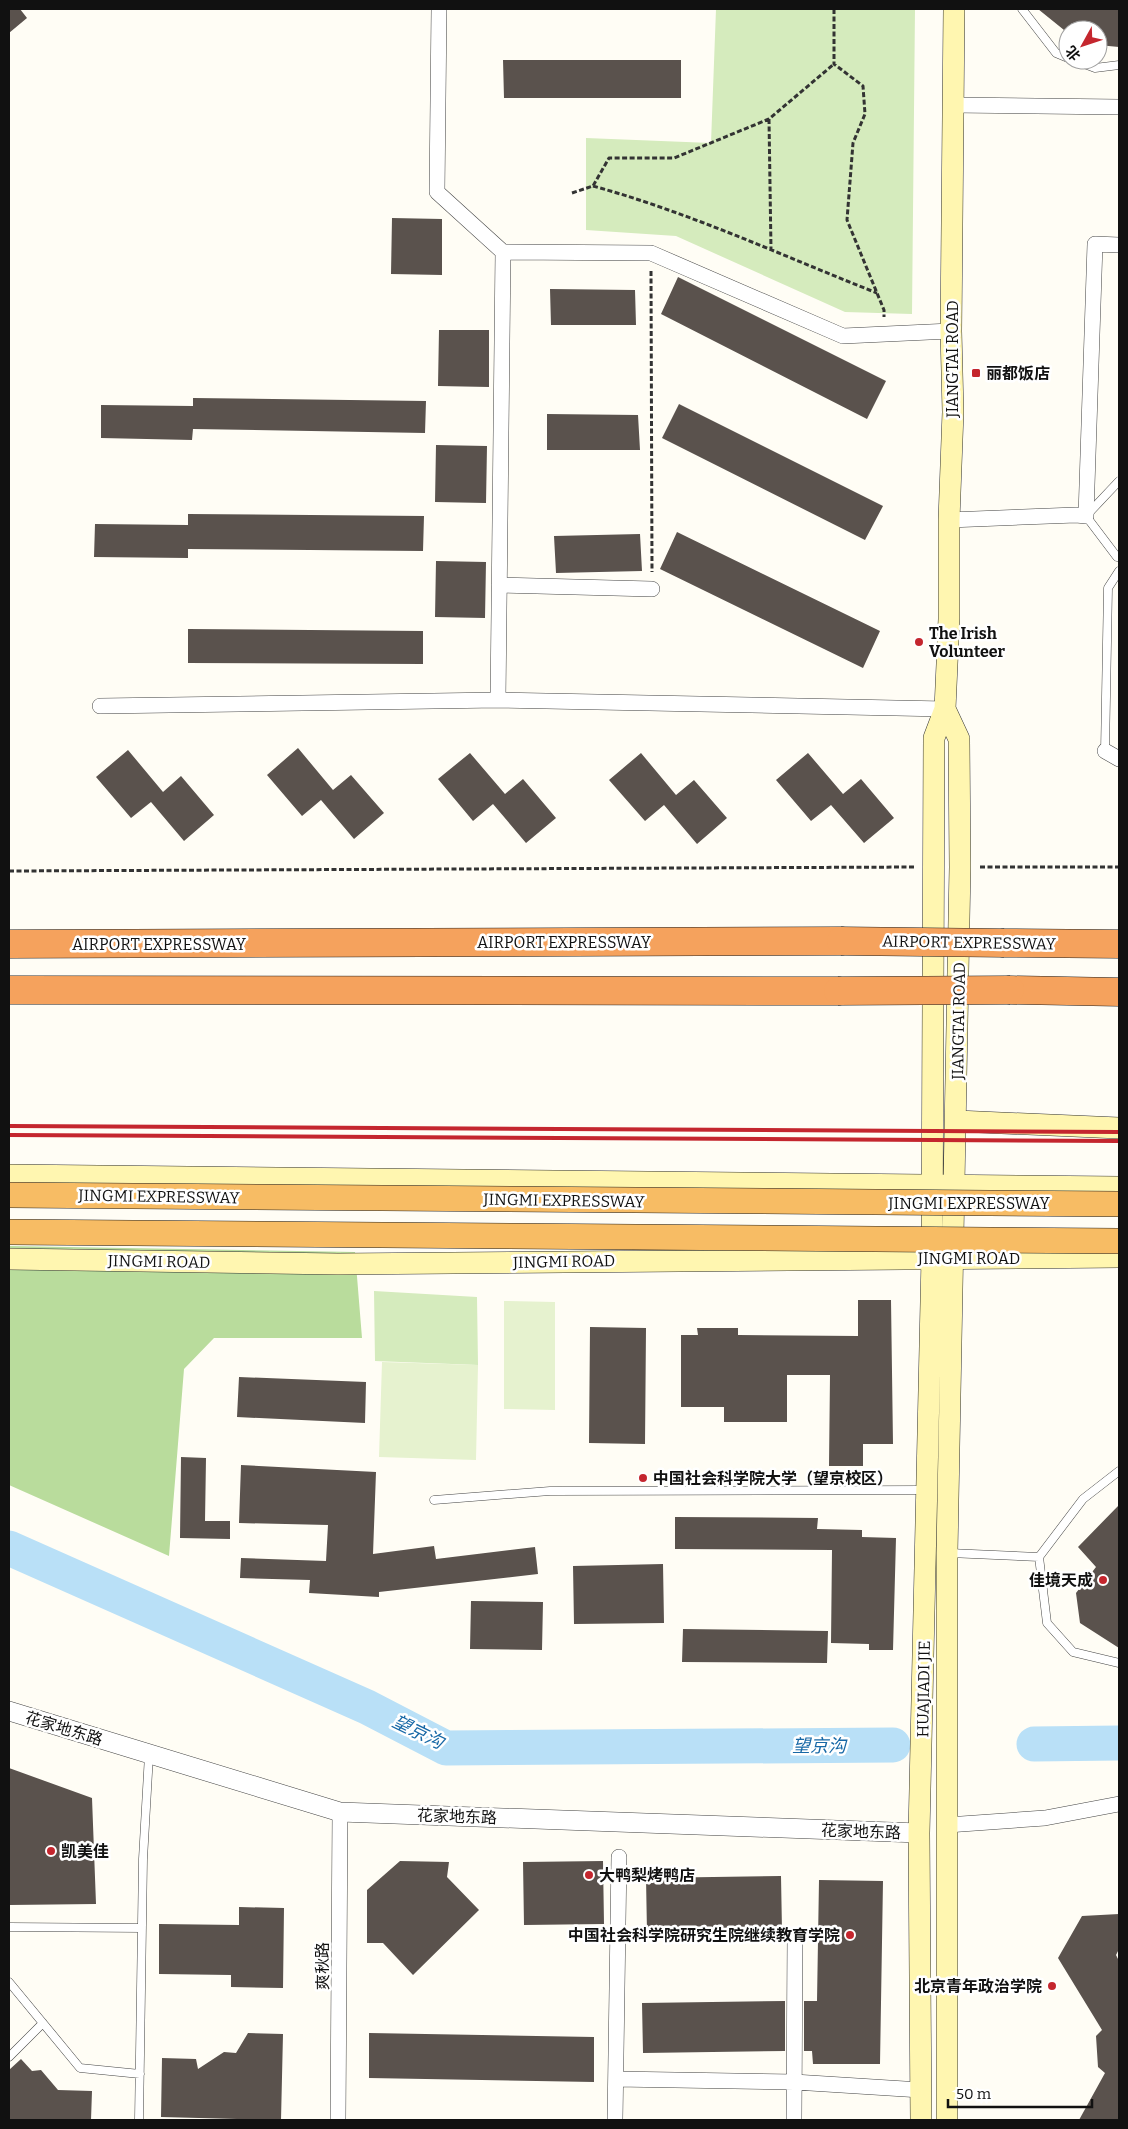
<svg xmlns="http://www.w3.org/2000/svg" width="1128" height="2129" font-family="Bitter,'Noto Sans SC',serif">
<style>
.green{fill:#d5ebbd}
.forest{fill:#b9dc9c}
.pitch{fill:#e6f2cf}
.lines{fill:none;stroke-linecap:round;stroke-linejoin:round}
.river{stroke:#b9e0f7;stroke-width:35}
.building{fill:#5a524d}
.service-casing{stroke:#444;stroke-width:9}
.minor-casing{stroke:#444;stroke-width:16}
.tertiary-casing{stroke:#444;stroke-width:20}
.secondary-casing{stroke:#333;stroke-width:22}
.motorway-casing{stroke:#222;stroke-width:29}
.path{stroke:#333;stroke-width:3;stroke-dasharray:5 2.5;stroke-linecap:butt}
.service{stroke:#fff;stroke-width:8}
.minor{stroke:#fff;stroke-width:15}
.tertiary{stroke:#fff;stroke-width:19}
.secondary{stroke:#fff6b0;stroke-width:21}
.motorway{stroke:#f5a25d;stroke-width:28}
.rail{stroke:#c4262e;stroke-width:4}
.trunk-bridge-casing{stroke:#222;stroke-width:26;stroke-linecap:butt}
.motorway-bridge-casing{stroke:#222;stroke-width:29;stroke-linecap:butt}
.trunk-bridge{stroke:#f7bc64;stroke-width:25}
.motorway-bridge{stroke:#f5a25d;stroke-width:28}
.poi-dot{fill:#c4262e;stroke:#fff;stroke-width:2}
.labels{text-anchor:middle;stroke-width:5;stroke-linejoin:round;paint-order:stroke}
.street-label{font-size:16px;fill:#111;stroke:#fff}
.poi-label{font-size:16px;font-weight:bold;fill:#111;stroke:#fff;text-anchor:start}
.water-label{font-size:18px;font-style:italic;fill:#1768a6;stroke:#fff}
</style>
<rect width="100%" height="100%" fill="#fffdf5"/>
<!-- green -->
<path class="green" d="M 716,9 L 915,9 L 912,314 L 845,312 L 676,236 L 586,230 L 586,138 L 711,143 Z
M 374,1291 L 477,1297 L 478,1365 L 375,1361 Z"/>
<!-- forest -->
<path class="forest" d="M 9,1246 L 355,1252 L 362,1338 L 214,1338 L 184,1369 L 169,1556 L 9,1485 Z"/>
<!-- pitch -->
<path class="pitch" d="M 504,1301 L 555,1302 L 555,1410 L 504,1409 Z
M 382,1362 L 478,1365 L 476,1460 L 379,1457 Z"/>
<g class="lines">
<!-- river -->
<path class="river" d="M 9,1548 L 367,1707 L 446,1748 L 893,1745
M 1034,1744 L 1119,1743"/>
</g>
<!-- building -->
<path class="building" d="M 9,9 L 20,9 L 27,18 L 9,33 Z
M 1038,9 L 1119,9 L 1119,47 L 1098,45 L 1098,30 L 1064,30 Z
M 503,60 L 681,60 L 681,98 L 504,98 Z
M 392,218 L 442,219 L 442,275 L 391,274 Z
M 678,277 L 886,381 L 867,419 L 661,314 Z
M 550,289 L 635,290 L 636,325 L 551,325 Z
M 439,330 L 489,330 L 489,387 L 438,386 Z
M 193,398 L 426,401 L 425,433 L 193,429 L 192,440 L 101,438 L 101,405 L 193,406 Z
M 679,404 L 883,506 L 865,540 L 662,438 Z
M 547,414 L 638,415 L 640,450 L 547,450 Z
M 436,445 L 487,446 L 486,503 L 435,502 Z
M 188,514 L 424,516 L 423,551 L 188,549 L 188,558 L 94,557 L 95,524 L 188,525 Z
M 677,532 L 880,631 L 863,668 L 660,569 Z
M 640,534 L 642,571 L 556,573 L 554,536 Z
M 436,561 L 486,562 L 485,618 L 435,617 Z
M 188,629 L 423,631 L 423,664 L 188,663 Z
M 298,748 L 333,790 L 351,775 L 384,813 L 354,839 L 321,800 L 302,816 L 267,775 Z
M 128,750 L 163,792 L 181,776 L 214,815 L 184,841 L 151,802 L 131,818 L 96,777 Z
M 470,753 L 505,794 L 523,779 L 556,818 L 526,843 L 493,804 L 473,821 L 438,779 Z
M 641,753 L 676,795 L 694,780 L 727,818 L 697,844 L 664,805 L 645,821 L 609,780 Z
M 808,753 L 843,794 L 861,779 L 894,818 L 864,843 L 831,805 L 811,821 L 776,780 Z
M 858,1300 L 891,1300 L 893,1444 L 863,1444 L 863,1466 L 829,1466 L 830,1375 L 787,1375 L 787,1422 L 724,1422 L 724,1407 L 681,1407 L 681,1335 L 698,1335 L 697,1328 L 738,1328 L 738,1335 L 858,1336 Z
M 590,1327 L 646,1328 L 645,1444 L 589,1443 Z
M 239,1377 L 366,1382 L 365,1423 L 237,1417 Z
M 181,1457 L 206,1458 L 205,1521 L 230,1521 L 230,1539 L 180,1538 Z
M 241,1465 L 376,1472 L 373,1554 L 434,1546 L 436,1559 L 535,1547 L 538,1574 L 379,1592 L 379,1597 L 309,1593 L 310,1580 L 240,1578 L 241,1558 L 326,1561 L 328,1525 L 239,1523 Z
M 1119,1505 L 1119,1648 L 1080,1623 L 1076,1593 L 1096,1567 L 1078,1547 Z
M 675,1517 L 818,1518 L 817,1529 L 862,1530 L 862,1537 L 896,1538 L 893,1650 L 869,1650 L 869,1644 L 831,1643 L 832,1550 L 675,1549 Z
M 663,1564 L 664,1623 L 574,1624 L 573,1566 Z
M 471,1601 L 543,1602 L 542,1650 L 470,1649 Z
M 683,1629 L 828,1631 L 827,1663 L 682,1662 Z
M 9,1768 L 92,1798 L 96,1904 L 9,1905 Z
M 400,1861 L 449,1862 L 447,1877 L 479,1910 L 413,1975 L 383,1943 L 367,1943 L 367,1890 Z
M 603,1861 L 604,1924 L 524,1925 L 523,1862 Z
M 781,1876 L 782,1931 L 647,1933 L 646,1878 Z
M 819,1880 L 883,1881 L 880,2064 L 813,2064 L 812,2051 L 804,2051 L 804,2001 L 817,2001 Z
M 239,1907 L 284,1908 L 283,1988 L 231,1987 L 231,1975 L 159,1974 L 159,1924 L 239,1925 Z
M 1119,1914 L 1119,1949 L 1116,1955 L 1119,1961 L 1119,2120 L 1079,2120 L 1105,2073 L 1098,2067 L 1096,2036 L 1102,2030 L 1058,1958 L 1082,1916 Z
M 785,2001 L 785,2051 L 643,2053 L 642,2003 Z
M 248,2033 L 283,2034 L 281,2120 L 161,2117 L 162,2058 L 196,2059 L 198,2069 L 224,2052 L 236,2053 Z
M 369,2033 L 594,2037 L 594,2082 L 369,2078 Z
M 21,2059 L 32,2071 L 41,2070 L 58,2090 L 92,2091 L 91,2120 L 9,2120 L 9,2070 Z"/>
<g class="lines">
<defs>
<path id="service" d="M 1022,9 L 1056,53 L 1068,58
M 1074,60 L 1095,68 L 1119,65
M 1119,481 L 1086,516 L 1117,557 L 1119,557
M 1105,751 L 1108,588 L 1119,571
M 1119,1471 L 1083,1499 L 1039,1557 L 1047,1623 L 1073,1652 L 1119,1663
M 434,1500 L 550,1491 L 924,1490
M 949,1553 L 1039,1557
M 9,1927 L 142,1928
M 9,1982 L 80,2068 L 140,2074
M 9,2057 L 43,2023
M 139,2120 L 143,1859 L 149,1755"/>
<path id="minor" d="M 439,9 L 437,192 L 503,252 L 651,253 L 843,336 L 951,331
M 954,105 L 1119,107
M 949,520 L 1076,515 L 1086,516 L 1095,244 L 1119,245
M 499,585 L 652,589
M 498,700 L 503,252
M 100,706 L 498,700 L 945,709
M 1105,751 L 1119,759
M 947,1825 L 1045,1818 L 1119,1804
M 616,2079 L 794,2082 L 921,2090
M 338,2120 L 340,1812
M 615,2120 L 619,1857
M 794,2120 L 795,1935"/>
<path id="tertiary" d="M 9,1711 L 340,1812 L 919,1833"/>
<path id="secondary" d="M 945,709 L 959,739 L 960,867 L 947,1553 L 947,2120
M 957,1121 L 1119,1128
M 9,1175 L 1119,1187
M 9,1259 L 338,1264 L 1119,1257
M 921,2120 L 919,1833 L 932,1258 L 934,738 L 945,709 L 949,619 L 949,520 L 953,412 L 951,331 L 954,9"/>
<path id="motorway" d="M 1004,943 L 1119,944
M 9,944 L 841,941
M 9,990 L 838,991
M 1010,990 L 1119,992"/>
</defs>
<!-- service casing -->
<use href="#service" class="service-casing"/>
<!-- minor casing -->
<use href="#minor" class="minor-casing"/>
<!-- tertiary casing -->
<use href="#tertiary" class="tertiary-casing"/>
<!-- secondary casing -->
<use href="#secondary" class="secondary-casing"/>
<!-- motorway casing -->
<use href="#motorway" class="motorway-casing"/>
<!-- path -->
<path class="path" d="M 834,9 L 834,64 L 863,86 L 865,114 L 853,143 L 847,220 L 884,310 L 884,317
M 769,119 L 771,250
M 593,186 C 691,213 783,256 877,293
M 572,193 L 593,186 L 609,158 L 674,158 L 769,119 L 834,64
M 651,271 L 652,572
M 980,867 L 1119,867
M 9,871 L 915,867"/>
<!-- service -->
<use href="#service" class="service"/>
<!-- minor -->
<use href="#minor" class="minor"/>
<!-- tertiary -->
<use href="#tertiary" class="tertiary"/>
<!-- secondary -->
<use href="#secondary" class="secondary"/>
<!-- motorway -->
<use href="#motorway" class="motorway"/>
<!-- rail -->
<path class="rail" d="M 9,1126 L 1119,1132
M 9,1135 L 1119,1141"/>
<defs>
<path id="trunk-bridge" d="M 9,1195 L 1119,1204
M 9,1232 L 1119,1241"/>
<path id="motorway-bridge" d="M 841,941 L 1004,943
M 838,991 L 1010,990"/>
</defs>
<!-- trunk-bridge casing -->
<use href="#trunk-bridge" class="trunk-bridge-casing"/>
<!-- motorway-bridge casing -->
<use href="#motorway-bridge" class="motorway-bridge-casing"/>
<!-- trunk-bridge -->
<use href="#trunk-bridge" class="trunk-bridge"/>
<!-- motorway-bridge -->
<use href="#motorway-bridge" class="motorway-bridge"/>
</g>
<!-- markers -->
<g class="poi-dot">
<rect x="971" y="368" width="10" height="10" rx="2.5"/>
<circle cx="919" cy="642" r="5"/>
<circle cx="643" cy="1478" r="5"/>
<circle cx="1103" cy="1580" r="5"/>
<circle cx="51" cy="1851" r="5"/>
<circle cx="589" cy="1875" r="5"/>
<circle cx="850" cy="1935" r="5"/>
<circle cx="1052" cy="1986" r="5"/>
</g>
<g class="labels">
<!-- street labels -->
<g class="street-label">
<text transform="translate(952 359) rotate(-90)" y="6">JIANGTAI ROAD</text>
<text x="564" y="948">AIRPORT EXPRESSWAY</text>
<text transform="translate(969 942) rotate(1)" y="6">AIRPORT EXPRESSWAY</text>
<text x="159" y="950">AIRPORT EXPRESSWAY</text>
<text transform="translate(958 1021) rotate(-89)" y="6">JIANGTAI ROAD</text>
<text transform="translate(159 1196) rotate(1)" y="6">JINGMI EXPRESSWAY</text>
<text transform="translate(564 1200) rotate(1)" y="6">JINGMI EXPRESSWAY</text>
<text x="969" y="1209">JINGMI EXPRESSWAY</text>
<text x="969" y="1264">JINGMI ROAD</text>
<text transform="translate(159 1261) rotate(1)" y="6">JINGMI ROAD</text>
<text transform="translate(564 1261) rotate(-1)" y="6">JINGMI ROAD</text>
<text transform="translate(923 1689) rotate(-89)" y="6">HUAJIADI JIE</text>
<text transform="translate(64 1728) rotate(17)" y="6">花家地东路</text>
<text transform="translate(457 1816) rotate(2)" y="6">花家地东路</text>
<text transform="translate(861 1831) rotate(2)" y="6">花家地东路</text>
<text transform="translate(322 1966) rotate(-90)" y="6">爽秋路</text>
</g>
<!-- poi labels -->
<g class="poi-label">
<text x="986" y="379">丽都饭店</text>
<text x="929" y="639">The Irish<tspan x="929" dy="18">Volunteer</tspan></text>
<text x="653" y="1484">中国社会科学院大学（望京校区）</text>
<text x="1093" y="1586" text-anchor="end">佳境天成</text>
<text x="61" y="1857">凯美佳</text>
<text x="599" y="1881">大鸭梨烤鸭店</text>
<text x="840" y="1941" text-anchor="end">中国社会科学院研究生院继续教育学院</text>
<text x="1042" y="1992" text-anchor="end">北京青年政治学院</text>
</g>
<!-- water labels -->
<g class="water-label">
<text transform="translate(418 1732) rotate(26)" y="6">望京沟</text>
<text x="819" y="1752">望京沟</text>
</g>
</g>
<!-- border -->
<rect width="1128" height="2129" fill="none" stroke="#111111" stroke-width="20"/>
<!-- north arrow -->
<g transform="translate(1083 45) rotate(230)"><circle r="24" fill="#ffffff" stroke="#a0a0a0"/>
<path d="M0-4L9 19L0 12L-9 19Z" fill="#c4262e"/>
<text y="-8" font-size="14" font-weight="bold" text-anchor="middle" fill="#111111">北</text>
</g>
<!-- scale -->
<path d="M948 2099v8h144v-8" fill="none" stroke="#111111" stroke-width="2.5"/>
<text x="956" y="2099" font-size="15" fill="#111111" stroke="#ffffff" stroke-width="4" paint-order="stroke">50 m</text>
</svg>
